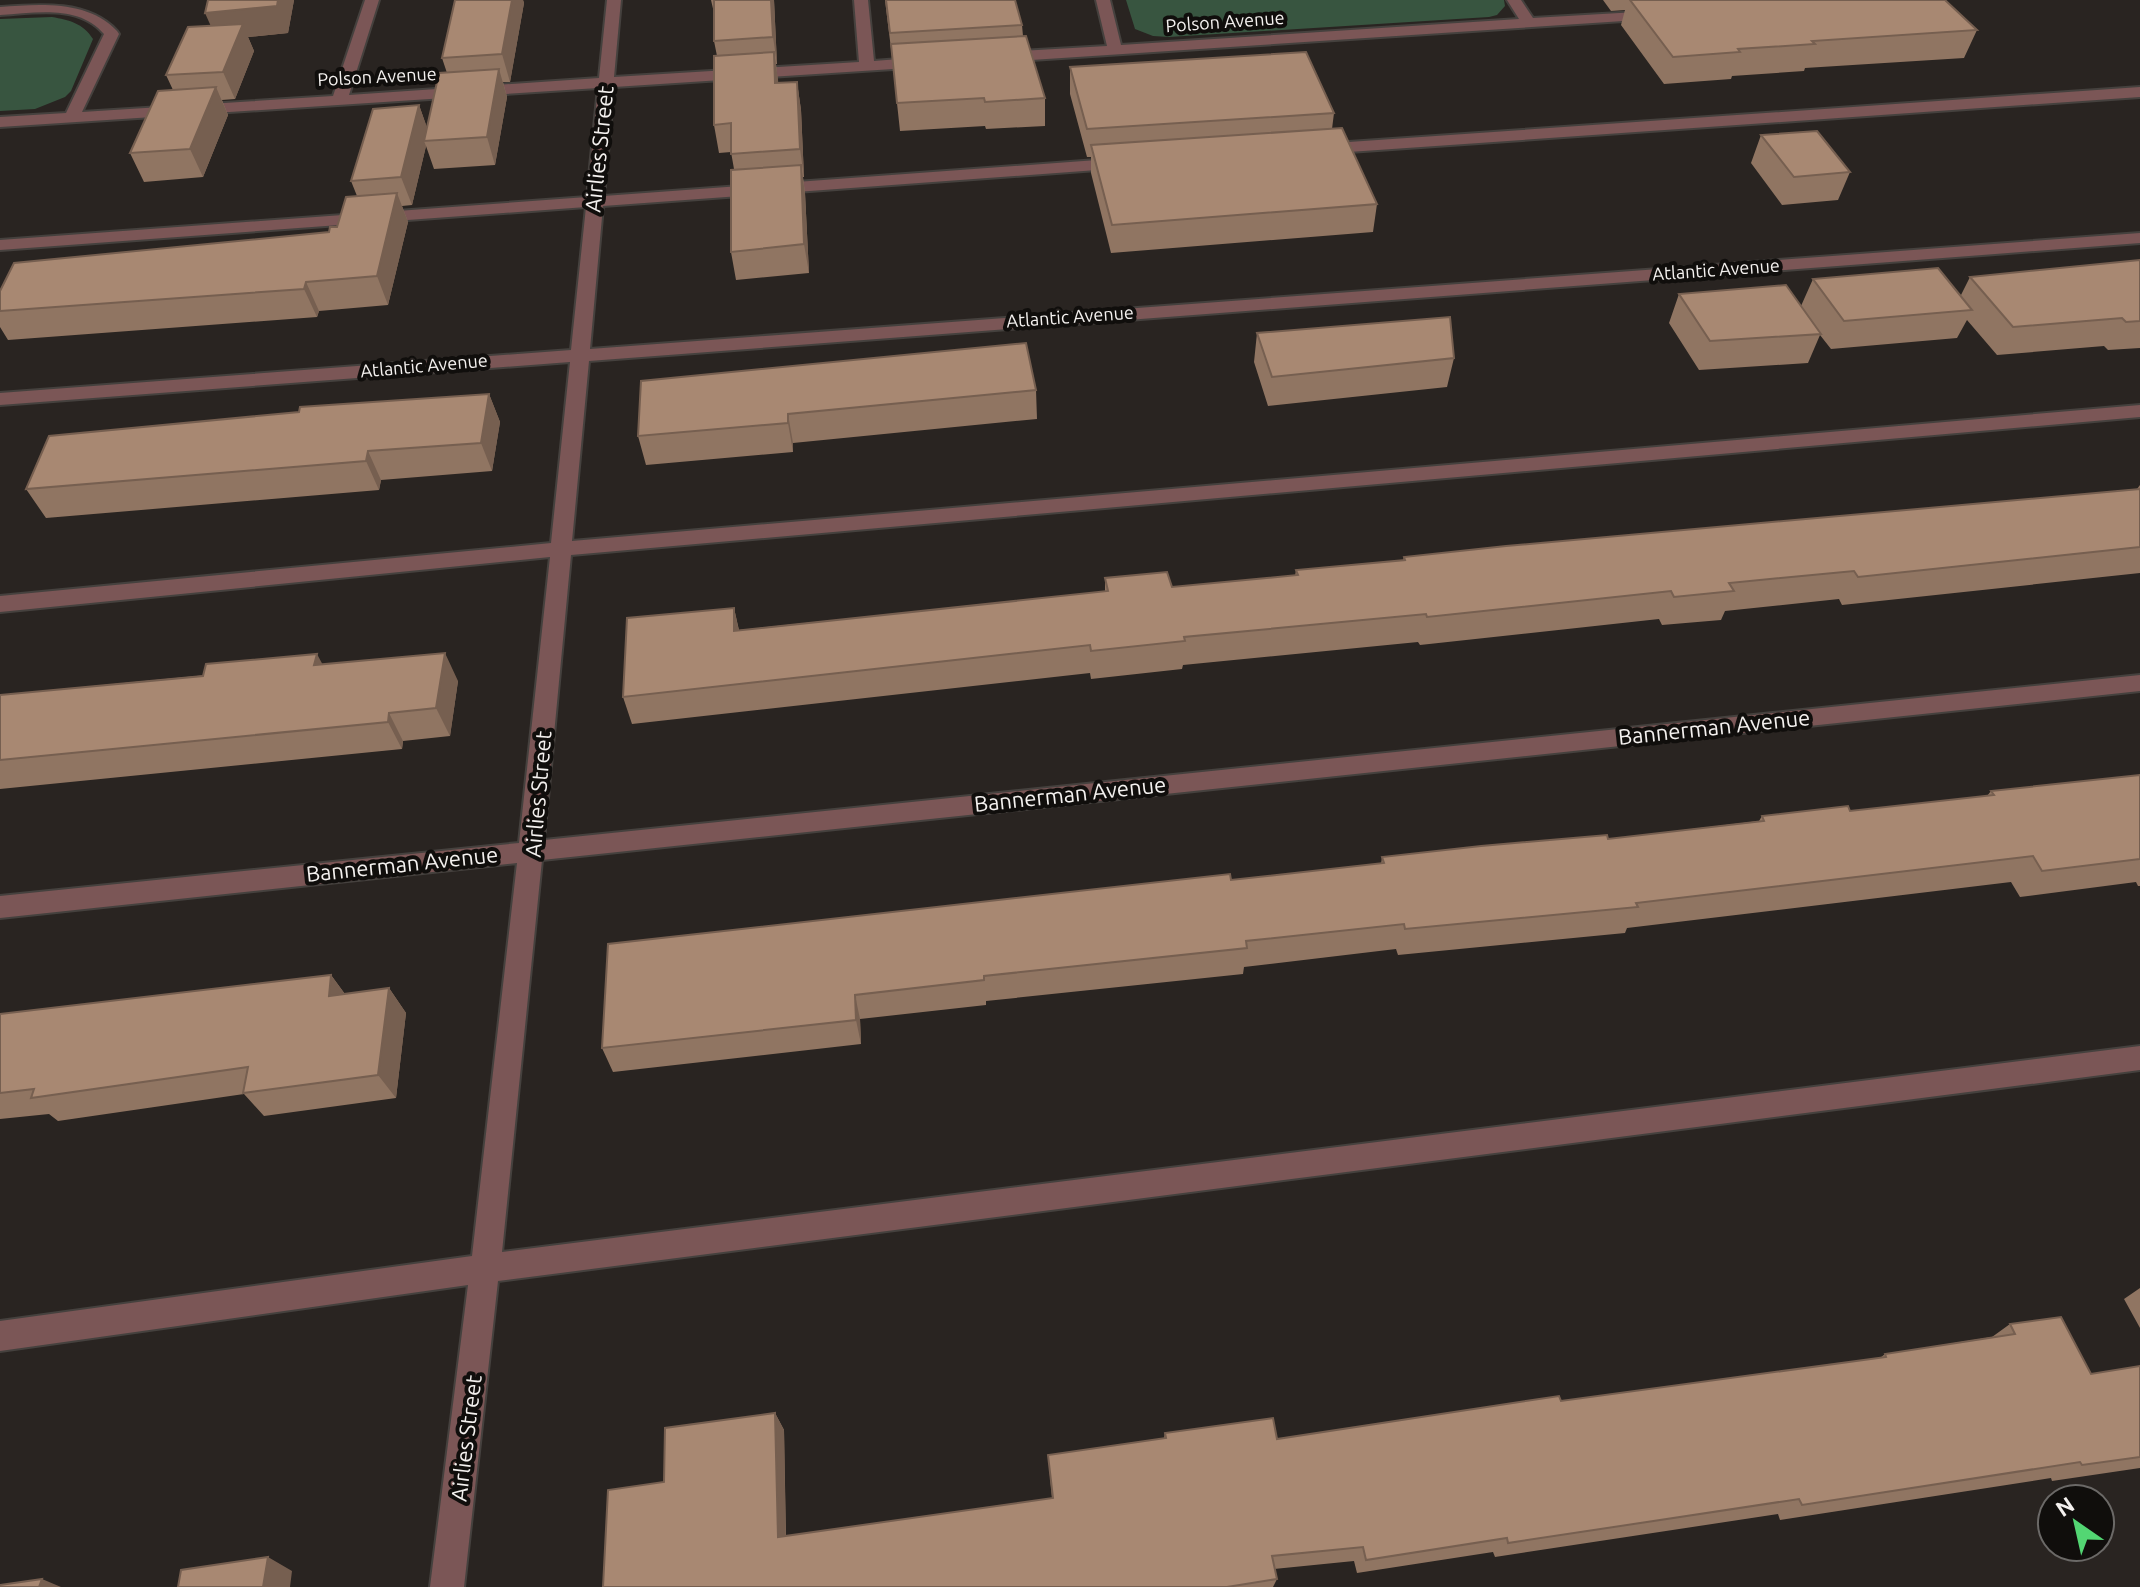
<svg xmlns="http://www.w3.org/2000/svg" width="2140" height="1587" font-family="Ubuntu,sans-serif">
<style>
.green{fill:#385540}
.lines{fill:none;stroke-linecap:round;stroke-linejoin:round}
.minor-casing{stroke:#45413e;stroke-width:4}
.minor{fill:#7b5656;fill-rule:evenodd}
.wall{fill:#907562}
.shaded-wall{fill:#765f50}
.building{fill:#a88872;stroke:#765f50;stroke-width:2}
.labels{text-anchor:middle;stroke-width:8;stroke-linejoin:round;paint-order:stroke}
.far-street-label{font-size:18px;fill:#f4f1ef;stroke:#100e0c}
.street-label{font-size:22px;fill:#f4f1ef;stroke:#100e0c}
</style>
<rect width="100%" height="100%" fill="#292421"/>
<!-- green -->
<path class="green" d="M 1126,0 L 1504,0 L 1505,6 L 1497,15 L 1489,17 L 1169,37 L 1153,36 L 1135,29 Z
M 52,17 C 69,20 83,23 93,39 L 71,91 L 65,97 L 35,109 L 0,111 L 0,19 Z"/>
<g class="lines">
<defs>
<path id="minor" d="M 365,0 L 379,0 L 349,95 L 599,78 L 607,0 L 621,0 L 614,77 L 859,62 L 854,0 L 868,0 L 874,61 L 924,57 L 932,62 L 924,67 L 614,87 L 604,196 L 1124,158 L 1132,163 L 1124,168 L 603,206 L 590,349 L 2140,233 L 2140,243 L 589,361 L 572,541 L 2140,405 L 2140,417 L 571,555 L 544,840 L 2140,675 L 2140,691 L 542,860 L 502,1252 L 2140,1046 L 2140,1070 L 498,1281 L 464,1587 L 430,1587 L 468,1285 L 0,1351 L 0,1321 L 472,1256 L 517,863 L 0,918 L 0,896 L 519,843 L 550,557 L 0,612 L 0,596 L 551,543 L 570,362 L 0,405 L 0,393 L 571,350 L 586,207 L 0,250 L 0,240 L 587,197 L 598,88 L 0,127 L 0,117 L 66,113 L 104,34 C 79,4 35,13 0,15 L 0,7 C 40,4 88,0 117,31 L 119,34 L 82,112 L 333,96 Z
M 1096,0 L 1110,0 L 1121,45 L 1519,19 L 1507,0 L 1521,0 L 1533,18 L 1654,11 L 1661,15 L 1654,19 L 1001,62 L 993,57 L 1001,52 L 1107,46 Z
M 2140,87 L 2140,97 L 1320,154 L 1312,149 L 1320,144 Z"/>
</defs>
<!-- minor casing -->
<use href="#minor" class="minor-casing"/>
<!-- minor -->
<use href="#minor" class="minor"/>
</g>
<!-- wall -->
<path class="wall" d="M 208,0 L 294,0 L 288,33 L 248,37 L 254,51 L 235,99 L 222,100 L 228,115 L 203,177 L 144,182 L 130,153 L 173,90 L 166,75 L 211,25 Z
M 455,0 L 523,0 L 524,3 L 510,82 L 503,82 L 507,97 L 495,165 L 434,169 L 426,146 L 412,205 L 402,206 L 408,222 L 388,305 L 319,311 L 317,317 L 8,340 L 0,327 L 0,291 L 329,232 L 337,227 L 357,196 L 351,181 L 419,105 L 427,128 L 447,73 L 442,58 Z
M 711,0 L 774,0 L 777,64 L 776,64 L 778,83 L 797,82 L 801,110 L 804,177 L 803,177 L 805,193 L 809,273 L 736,280 L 731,252 L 734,169 L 731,152 L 719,153 L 714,125 L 717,56 L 714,41 L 714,13 Z
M 885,0 L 1015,0 L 1022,25 L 1023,36 L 1045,98 L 1045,126 L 986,129 L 985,126 L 900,131 L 892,57 Z
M 1603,0 L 1945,0 L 1977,30 L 1964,58 L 1805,68 L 1804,71 L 1732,76 L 1731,79 L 1664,84 L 1621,25 L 1625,10 L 1611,11 Z
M 1070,67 L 1334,113 L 1332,129 L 1377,204 L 1373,232 L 1111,253 L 1091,173 L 1091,157 L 1087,157 L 1070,94 Z
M 1761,135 L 1850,172 L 1838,200 L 1782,205 L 1751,163 Z
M 2140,260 L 2140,348 L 2108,350 L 2104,346 L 1997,355 L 1967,320 L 1957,338 L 1831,349 L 1820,335 L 1808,363 L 1699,370 L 1669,323 L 1679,294 L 1801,306 L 1813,279 L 1961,295 L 1970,277 Z
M 1257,333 L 1454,358 L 1447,387 L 1268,406 L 1254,362 Z
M 641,381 L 1036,390 L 1037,419 L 793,443 L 793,452 L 646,465 L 638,436 Z
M 489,394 L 500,422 L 492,471 L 381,480 L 379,490 L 46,518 L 26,489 Z
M 2140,485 L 2140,573 L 1842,605 L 1839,599 L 1725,611 L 1721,620 L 1662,625 L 1659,619 L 1420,645 L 1418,642 L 1183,665 L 1182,669 L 1091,679 L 1090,673 L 632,724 L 623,697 L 734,608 L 739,630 L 1105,592 L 1105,578 L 1172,587 L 1295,576 L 1296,570 L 1403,560 L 1404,557 L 2137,489 Z
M 322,664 L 458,681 L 450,736 L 403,741 L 402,749 L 0,789 L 0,695 Z
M 2140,775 L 2140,886 L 2138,886 L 2136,882 L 2020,897 L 2011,882 L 1627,928 L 1625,933 L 1398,955 L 1396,949 L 1244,967 L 1243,974 L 986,1001 L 986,1005 L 860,1019 L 861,1044 L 613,1072 L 602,1048 L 1231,880 L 1381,864 L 1382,857 L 1608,839 L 1759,821 L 1762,816 L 1850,811 L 1987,796 L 1991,791 Z
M 331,975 L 345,994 L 389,988 L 406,1013 L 396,1098 L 264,1116 L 244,1094 L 58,1121 L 49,1114 L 0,1119 L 0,1014 Z
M 2140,1288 L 2140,1328 L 2124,1299 Z
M 2010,1324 L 2091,1374 L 2140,1366 L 2140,1468 L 2052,1481 L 2051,1478 L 1780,1520 L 1778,1514 L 1495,1557 L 1493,1552 L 1357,1573 L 1354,1561 L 1274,1569 L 1277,1579 L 1273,1587 L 603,1587 L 664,1482 L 775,1413 L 784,1430 L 786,1536 L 1052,1498 L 1048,1455 L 1164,1438 L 1165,1433 L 1277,1439 L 1880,1358 L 1885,1354 L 1992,1337 Z"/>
<!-- shaded-wall -->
<path class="shaded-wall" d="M 278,0 L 294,0 L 288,33 L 248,37 L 254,51 L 235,99 L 223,72 L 217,40 L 205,13 Z
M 512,0 L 523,0 L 524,3 L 510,82 L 502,54 Z
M 771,0 L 774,0 L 777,64 L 773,37 Z
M 774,52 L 778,79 L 780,111 L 775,83 Z
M 499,69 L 507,97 L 495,165 L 487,137 Z
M 797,82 L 801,110 L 804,177 L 800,149 Z
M 216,87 L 228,115 L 203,177 L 190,149 Z
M 419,105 L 429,133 L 424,141 L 426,146 L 412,205 L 401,177 Z
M 801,165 L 805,193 L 809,273 L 804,244 Z
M 397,193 L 408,222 L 388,305 L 377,276 Z
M 306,282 L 319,311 L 317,317 L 304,289 Z
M 489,394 L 500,422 L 492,471 L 481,443 Z
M 788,414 L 793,443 L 793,452 L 788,423 Z
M 368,451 L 381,480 L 379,490 L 366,461 Z
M 734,608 L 740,636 L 734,631 Z
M 445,653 L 458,681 L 450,736 L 436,708 Z
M 317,654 L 332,682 L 314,665 Z
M 389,713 L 403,741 L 402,749 L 388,722 Z
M 331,975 L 349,1000 L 329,996 Z
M 389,988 L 406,1013 L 396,1098 L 378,1075 Z
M 855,995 L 860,1019 L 861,1044 L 856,1020 Z
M 775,1413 L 784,1430 L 786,1551 L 778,1537 Z
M 268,1557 L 292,1571 L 290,1587 L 263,1587 Z
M 42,1579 L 61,1587 L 39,1587 Z"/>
<!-- building -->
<path class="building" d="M 208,0 L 278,0 L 277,6 L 205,13 Z
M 455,0 L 512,0 L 502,54 L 442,58 Z
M 714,0 L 771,0 L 773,37 L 714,41 Z
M 886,0 L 1015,0 L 1022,25 L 890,33 Z
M 1630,0 L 1945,0 L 1977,30 L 1812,41 L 1815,44 L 1738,49 L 1740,52 L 1673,57 Z
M 243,24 L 223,72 L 166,75 L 188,27 Z
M 1026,36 L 1045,98 L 985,102 L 984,98 L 897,103 L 891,44 Z
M 774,52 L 775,83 L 797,82 L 800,149 L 731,154 L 731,123 L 714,125 L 714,56 Z
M 1306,52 L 1334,113 L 1087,129 L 1070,67 Z
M 499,69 L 487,137 L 424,141 L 439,73 Z
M 216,87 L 190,149 L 130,153 L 158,91 Z
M 419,105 L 401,177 L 351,181 L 373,109 Z
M 1342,128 L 1377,204 L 1112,225 L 1091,145 Z
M 1817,131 L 1850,172 L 1794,177 L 1761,135 Z
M 801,165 L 804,244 L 731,252 L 731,170 Z
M 397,193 L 377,276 L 306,282 L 304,289 L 0,311 L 0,291 L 14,263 L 329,232 L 330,227 L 337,227 L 346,197 Z
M 2140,260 L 2140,321 L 2126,322 L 2122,318 L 2013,327 L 1970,277 Z
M 1938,268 L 1972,310 L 1844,321 L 1813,279 Z
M 1786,285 L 1821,334 L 1710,341 L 1679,294 Z
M 1450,317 L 1454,358 L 1272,377 L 1257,333 Z
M 1026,343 L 1036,390 L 788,414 L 788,423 L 638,436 L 641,381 Z
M 489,394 L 481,443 L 368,451 L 366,461 L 26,489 L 49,436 L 299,412 L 300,407 Z
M 2140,489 L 2140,547 L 1858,577 L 1854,571 L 1729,583 L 1734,591 L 1674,597 L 1671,591 L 1427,617 L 1426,614 L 1184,637 L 1185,641 L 1091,651 L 1090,645 L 623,697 L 627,618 L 734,608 L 734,631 L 1108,591 L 1105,578 L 1167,572 L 1172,587 L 1298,575 L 1296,570 L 1405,560 L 1404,557 L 1506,546 Z
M 445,653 L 436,708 L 389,713 L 388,722 L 0,760 L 0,695 L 203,676 L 206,664 L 317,654 L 314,665 Z
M 2140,775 L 2140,859 L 2042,871 L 2033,856 L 1636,903 L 1638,907 L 1405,929 L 1404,924 L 1246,941 L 1247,948 L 984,976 L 984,980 L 855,995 L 856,1020 L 602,1048 L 608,944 L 1230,874 L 1231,880 L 1384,863 L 1382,857 L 1481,846 L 1607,835 L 1608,839 L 1764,821 L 1762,816 L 1848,806 L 1850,811 L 1994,795 L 1991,791 Z
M 331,975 L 329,996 L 389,988 L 378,1075 L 243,1093 L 248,1067 L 31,1098 L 34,1089 L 0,1093 L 0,1014 Z
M 2061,1317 L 2091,1374 L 2140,1366 L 2140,1457 L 2082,1465 L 2080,1462 L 1802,1505 L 1799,1499 L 1508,1543 L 1507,1538 L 1366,1560 L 1363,1547 L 1272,1556 L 1277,1579 L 1227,1587 L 603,1587 L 608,1490 L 664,1482 L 665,1428 L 775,1413 L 778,1537 L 1053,1498 L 1048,1455 L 1166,1438 L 1165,1433 L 1273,1418 L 1277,1439 L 1559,1396 L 1561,1401 L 1886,1357 L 1885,1354 L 2015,1334 L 2010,1324 Z
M 268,1557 L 263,1587 L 178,1587 L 181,1570 Z
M 42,1579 L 39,1587 L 0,1587 L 0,1585 Z"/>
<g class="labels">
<!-- far-street labels -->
<g class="far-street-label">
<text transform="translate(1225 22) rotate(-4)" y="6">Polson Avenue</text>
<text transform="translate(377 77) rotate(-3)" y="6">Polson Avenue</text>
<text transform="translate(1716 270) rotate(-4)" y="6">Atlantic Avenue</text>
<text transform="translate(1070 317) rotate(-4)" y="6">Atlantic Avenue</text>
<text transform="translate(424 366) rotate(-5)" y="6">Atlantic Avenue</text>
</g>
<!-- street labels -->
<g class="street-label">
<text transform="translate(599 149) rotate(-84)" y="8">Airlies Street</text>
<text transform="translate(1714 727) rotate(-6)" y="8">Bannerman Avenue</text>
<text transform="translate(538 794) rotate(-85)" y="8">Airlies Street</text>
<text transform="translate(1070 794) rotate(-6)" y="8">Bannerman Avenue</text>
<text transform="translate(402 864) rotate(-6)" y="8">Bannerman Avenue</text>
<text transform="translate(466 1438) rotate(-83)" y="8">Airlies Street</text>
</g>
</g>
<!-- north arrow -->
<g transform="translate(2076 1523) rotate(326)"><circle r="38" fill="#100e0c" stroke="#6b6967" stroke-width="2"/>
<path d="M0-6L14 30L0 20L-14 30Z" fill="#53d673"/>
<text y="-12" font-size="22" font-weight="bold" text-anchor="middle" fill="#f4f1ef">N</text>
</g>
</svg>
